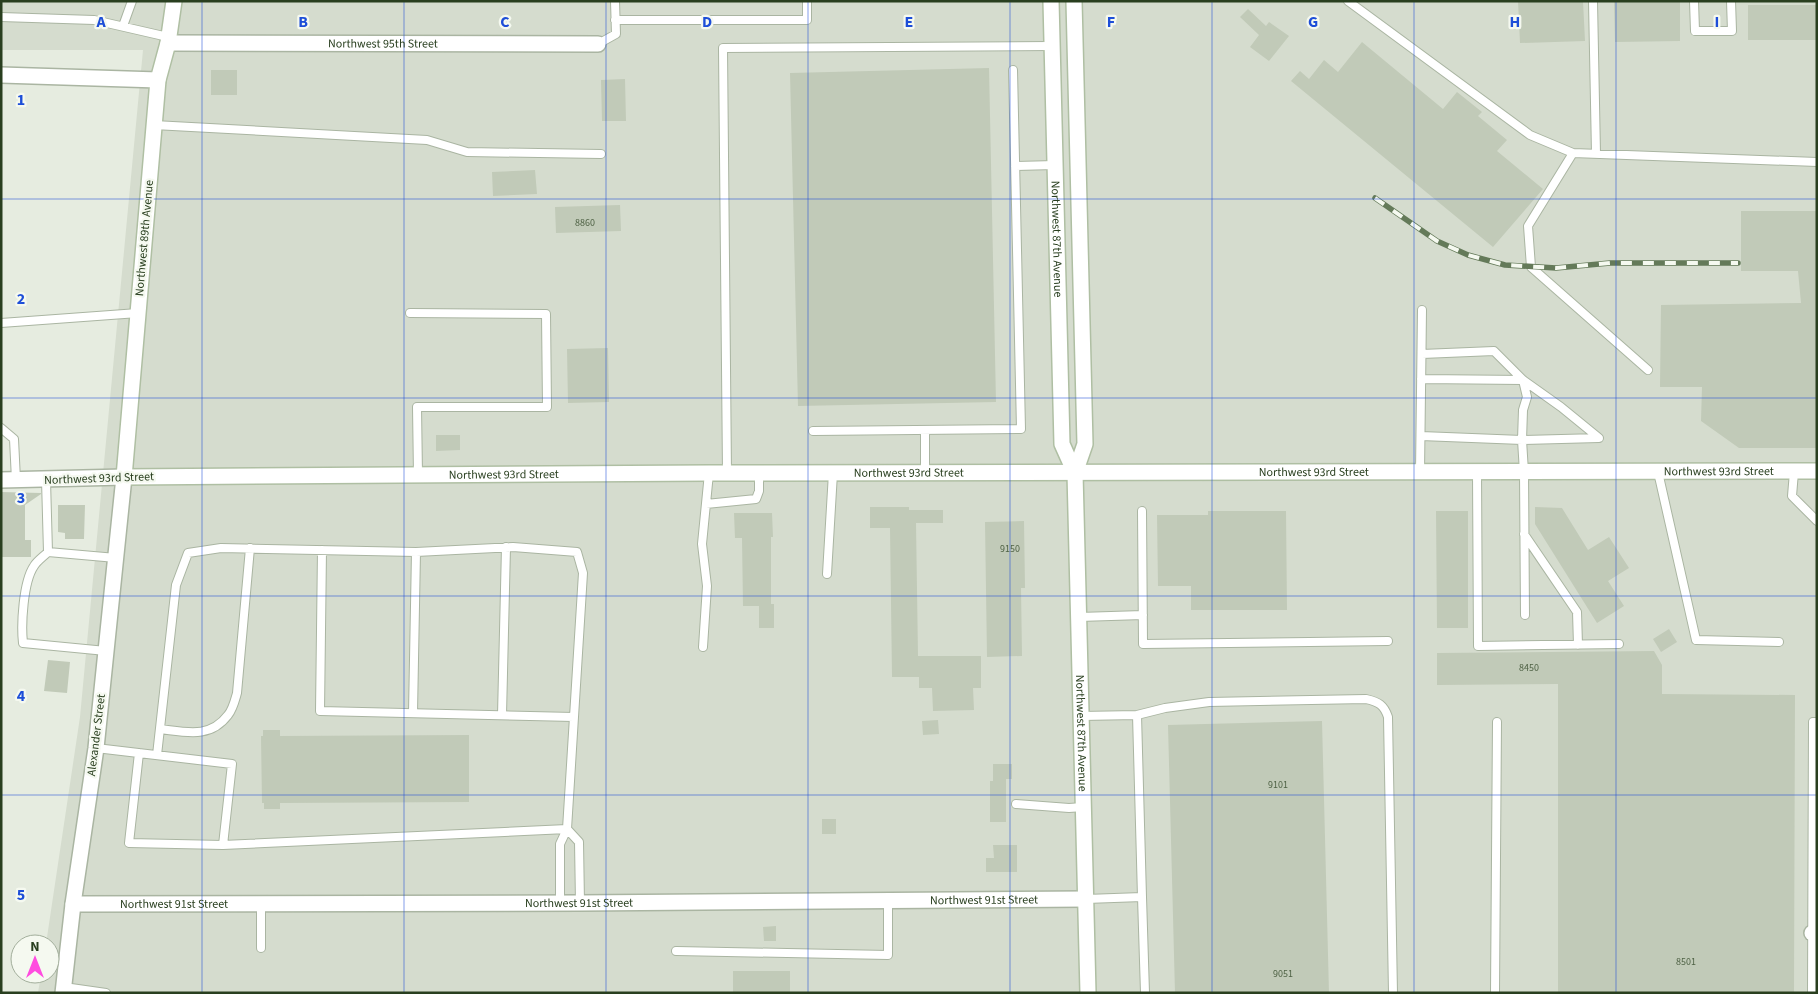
<svg xmlns="http://www.w3.org/2000/svg" width="1818" height="994" font-family="'Source Sans 3',sans-serif">
<style>
.built{fill:#d5dcce}
.building{fill:#c1cab8}
.lines{fill:none;stroke-linecap:round;stroke-linejoin:round}
.lane-casing{stroke:#aab5a2;stroke-width:10}
.street-casing{stroke:#aab5a2;stroke-width:18}
.secondary-casing{stroke:#afbfa3;stroke-width:18}
.lane{stroke:#fff;stroke-width:8}
.street{stroke:#fff;stroke-width:15}
.secondary{stroke:#fff;stroke-width:15}
.rail-casing{stroke:#647a59;stroke-width:5.5}
.rail{stroke:#f5f9f0;stroke-width:4;stroke-dasharray:11;stroke-linecap:butt}
.grid{fill:none;stroke:#1d4ed8;stroke-width:1;stroke-opacity:0.55}
.labels{text-anchor:middle;stroke-width:4.5;stroke-linejoin:round;paint-order:stroke}
.number-label{font-size:10px;fill:#4f6245}
.street-label{font-size:12px;fill:#293f1f;stroke:#f5f9f0}
.grid-label{font-size:16px;text-anchor:middle;font-weight:bold;fill:#1d4ed8;stroke:#f5f9f0;stroke-width:4.5;stroke-linejoin:round;paint-order:stroke}
</style>
<rect width="100%" height="100%" fill="#e6ece0"/>
<!-- built -->
<path class="built" d="M 1,1 L 1817,1 L 1817,993 L 38,993 L 41,974 L 50,974 L 50,944 L 46,944 L 80,717 L 143,50 L 1,50 Z"/>
<!-- building -->
<path class="building" d="M 1518,1 L 1583,1 L 1585,41 L 1520,43 Z
M 1614,1 L 1680,1 L 1680,41 L 1615,42 Z
M 1748,5 L 1817,5 L 1817,40 L 1748,40 Z
M 1248,9 L 1266,26 L 1269,22 L 1289,36 L 1269,61 L 1250,47 L 1259,35 L 1240,17 Z
M 1362,42 L 1443,109 L 1457,92 L 1482,112 L 1478,116 L 1507,140 L 1497,151 L 1543,189 L 1493,247 L 1291,81 L 1300,71 L 1309,79 L 1324,60 L 1338,72 Z
M 989,68 L 996,402 L 798,406 L 790,73 Z
M 211,70 L 237,70 L 237,95 L 211,95 Z
M 625,79 L 626,121 L 602,121 L 601,80 Z
M 535,170 L 537,194 L 493,196 L 492,172 Z
M 620,205 L 621,231 L 556,233 L 555,207 Z
M 1741,211 L 1817,211 L 1817,448 L 1739,448 L 1701,421 L 1702,387 L 1660,387 L 1661,305 L 1801,303 L 1798,271 L 1741,271 Z
M 608,348 L 609,402 L 568,403 L 567,349 Z
M 436,435 L 460,435 L 460,450 L 436,451 Z
M 1,492 L 41,493 L 41,494 L 25,505 L 25,540 L 31,540 L 31,557 L 1,557 Z
M 58,505 L 85,505 L 84,539 L 65,539 L 65,533 L 58,532 Z
M 870,507 L 909,507 L 909,510 L 943,510 L 943,523 L 916,523 L 918,656 L 981,656 L 981,688 L 973,688 L 974,710 L 933,711 L 932,688 L 919,688 L 919,677 L 892,677 L 890,528 L 870,528 Z
M 1535,507 L 1562,508 L 1588,550 L 1609,537 L 1629,568 L 1608,581 L 1624,606 L 1597,623 L 1535,524 Z
M 1208,511 L 1286,511 L 1287,610 L 1191,610 L 1191,586 L 1158,586 L 1157,515 L 1208,515 Z
M 1436,511 L 1468,511 L 1468,628 L 1437,628 Z
M 734,513 L 772,513 L 773,537 L 771,537 L 771,604 L 774,604 L 774,628 L 759,628 L 759,606 L 743,606 L 742,538 L 735,538 Z
M 1024,521 L 1025,588 L 1021,588 L 1022,656 L 987,657 L 985,522 Z
M 1669,629 L 1677,642 L 1661,652 L 1653,639 Z
M 1654,651 L 1662,665 L 1662,694 L 1795,695 L 1794,993 L 1558,993 L 1558,684 L 1437,685 L 1437,653 Z
M 48,660 L 70,662 L 67,693 L 44,691 Z
M 938,720 L 939,734 L 923,735 L 922,721 Z
M 1322,721 L 1329,993 L 1175,993 L 1168,725 Z
M 263,730 L 280,730 L 280,736 L 469,735 L 469,802 L 280,803 L 280,809 L 264,809 L 264,803 L 262,803 L 261,736 L 263,736 Z
M 993,764 L 1012,764 L 1012,779 L 1006,779 L 1006,822 L 990,822 L 990,781 L 993,781 Z
M 822,819 L 836,819 L 836,834 L 822,834 Z
M 993,845 L 1017,845 L 1017,872 L 986,872 L 986,858 L 994,858 Z
M 776,926 L 776,941 L 764,941 L 763,927 Z
M 733,971 L 790,971 L 790,993 L 733,993 Z"/>
<g class="lines">
<defs>
<path id="lane" d="M 1348,1 L 1530,135 L 1573,153 L 1817,162
M 1593,1 L 1596,154
M 1694,1 L 1695,31 L 1732,31 L 1731,1
M 1,17 L 94,20 L 168,37
M 615,20 L 807,20 L 807,1
M 123,26 L 132,1
M 598,44 L 616,34 L 615,1
M 154,125 L 427,140 L 467,152 L 601,154
M 1573,153 L 1528,226 L 1531,267 L 1648,370
M 1015,166 L 1055,165
M 410,313 L 546,314 L 547,407 L 417,407 L 418,475
M 1,323 L 138,313
M 1421,379 L 1523,380 L 1527,397 L 1523,410 L 1522,440 L 1524,472 L 1525,615
M 1,428 L 14,439 L 16,480
M 813,431 L 1021,429 L 1013,70
M 1421,436 L 1522,440 L 1599,438 L 1561,407 L 1523,380 L 1494,351 L 1422,354
M 1420,472 L 1422,310
M 1477,472 L 1478,646 L 1619,644
M 1658,472 L 1696,640 L 1779,642
M 1794,472 L 1792,496 L 1817,521
M 727,473 L 723,48 L 1052,46
M 925,473 L 925,430
M 46,480 L 48,552 C 43,557 37,561 34,566 C 23,582 21,625 23,643 L 106,651
M 706,504 L 756,499 L 759,491 L 759,473
M 1142,511 L 1143,644 L 1388,641
M 1524,534 L 1577,612 L 1578,645
M 322,550 L 320,711 L 574,717
M 48,552 L 116,558
M 827,574 L 833,473
M 1079,617 L 1143,615
M 703,647 L 707,586 L 702,544 L 709,473
M 413,713 L 416,552
M 502,715 L 506,547
M 1137,715 L 1165,708 L 1209,702 L 1366,699 C 1379,702 1384,705 1388,717 L 1393,993
M 1081,716 L 1137,715 L 1142,897
M 160,729 C 186,732 210,739 228,715 C 233,709 235,700 237,693 L 250,548
M 96,748 L 232,764 L 223,845 L 567,829 L 579,842 L 580,903
M 139,753 L 129,843 L 223,845
M 157,755 L 176,585 L 188,553 L 221,548 L 416,552 L 513,547 L 577,552 L 583,573 L 567,829 L 560,844 L 560,903
M 1016,804 L 1069,808 L 1083,807
M 1086,899 L 1142,897 L 1145,993
M 261,904 L 261,948
M 676,951 L 888,955 L 888,900
M 64,987 L 106,993
M 1495,993 L 1497,722
M 1812,993 L 1813,722 L 1817,722"/>
<g id="street">
<path id="s1" d="M 168,43 L 598,44"/>
<path d="M 1,75 L 158,80"/>
<path d="M 1,480 L 124,477 L 96,748 L 73,904 L 63,993"/>
<path id="s2" d="M 73,904 L 580,903 L 1086,899"/>
<path d="M 1812,933 L 1817,933"/>
</g>
<g id="secondary">
<path id="s3" d="M 174,1 L 168,43 L 158,80 L 124,477 L 709,473 L 1817,471"/>
<path id="s4" d="M 1051,1 L 1062,444 L 1075,473"/>
<path id="s5" d="M 1074,1 L 1085,444 L 1075,473 L 1088,993"/>
</g>
</defs>
<!-- lane casing -->
<use href="#lane" class="lane-casing"/>
<!-- street casing -->
<use href="#street" class="street-casing"/>
<!-- secondary casing -->
<use href="#secondary" class="secondary-casing"/>
<!-- lane -->
<use href="#lane" class="lane"/>
<!-- street -->
<use href="#street" class="street"/>
<!-- secondary -->
<use href="#secondary" class="secondary"/>
<defs>
<path id="rail" d="M 1375,198 L 1437,241 L 1468,255 L 1505,265 L 1556,268 L 1610,263 L 1738,263"/>
</defs>
<!-- rail casing -->
<use href="#rail" class="rail-casing"/>
<!-- rail -->
<use href="#rail" class="rail"/>
</g>
<!-- grid -->
<path class="grid" d="M 202,1 L 202,993M 404,1 L 404,993M 606,1 L 606,993M 808,1 L 808,993M 1010,1 L 1010,993M 1212,1 L 1212,993M 1414,1 L 1414,993M 1616,1 L 1616,993M 1,199 L 1817,199M 1,398 L 1817,398M 1,596 L 1817,596M 1,795 L 1817,795"/>
<g class="labels">
<!-- number labels -->
<g class="number-label">
<text x="585" y="226">8860</text>
<text x="1010" y="552">9150</text>
<text x="1529" y="671">8450</text>
<text x="1278" y="788">9101</text>
<text x="1686" y="965">8501</text>
<text x="1283" y="977">9051</text>
</g>
<!-- street labels -->
<g class="street-label">
<text dy="4" stroke="none"><textPath href="#s1" startOffset="215">Northwest 95th Street</textPath></text>
<text transform="translate(144 238) rotate(-85)" y="4">Northwest 89th Avenue</text>
<text dy="4" stroke="none"><textPath href="#s4" startOffset="238">Northwest 87th Avenue</textPath></text>
<text dy="4" stroke="none"><textPath href="#s3" startOffset="1669">Northwest 93rd Street</textPath></text>
<text dy="4" stroke="none"><textPath href="#s3" startOffset="2074">Northwest 93rd Street</textPath></text>
<text dy="4" stroke="none"><textPath href="#s3" startOffset="1264">Northwest 93rd Street</textPath></text>
<text dy="4" stroke="none"><textPath href="#s3" startOffset="859">Northwest 93rd Street</textPath></text>
<text transform="translate(99 478) rotate(-2)" y="4">Northwest 93rd Street</text>
<text dy="4" stroke="none"><textPath href="#s5" startOffset="734">Northwest 87th Avenue</textPath></text>
<text transform="translate(96 735) rotate(-83)" y="4">Alexander Street</text>
<text dy="4" stroke="none"><textPath href="#s2" startOffset="911">Northwest 91st Street</textPath></text>
<text dy="4" stroke="none"><textPath href="#s2" startOffset="506">Northwest 91st Street</textPath></text>
<text dy="4" stroke="none"><textPath href="#s2" startOffset="101">Northwest 91st Street</textPath></text>
</g>
</g>
<g class="grid-label">
<text x="101" y="27">A</text>
<text x="303" y="27">B</text>
<text x="505" y="27">C</text>
<text x="707" y="27">D</text>
<text x="909" y="27">E</text>
<text x="1111" y="27">F</text>
<text x="1313" y="27">G</text>
<text x="1515" y="27">H</text>
<text x="1717" y="27">I</text>
<text x="21" y="105">1</text>
<text x="21" y="304">2</text>
<text x="21" y="503">3</text>
<text x="21" y="701">4</text>
<text x="21" y="900">5</text>
</g>
<!-- border -->
<rect width="1818" height="994" fill="none" stroke="#293f1f" stroke-width="5"/>
<!-- north arrow -->
<g transform="translate(35 959)"><circle r="24" fill="#f5f9f0" stroke="#a3af9c"/>
<path d="M0-4L9 19L0 12L-9 19Z" fill="#ff4bdf"/>
<text y="-8" font-size="14" font-weight="bold" text-anchor="middle" fill="#293f1f">N</text>
</g>
</svg>
